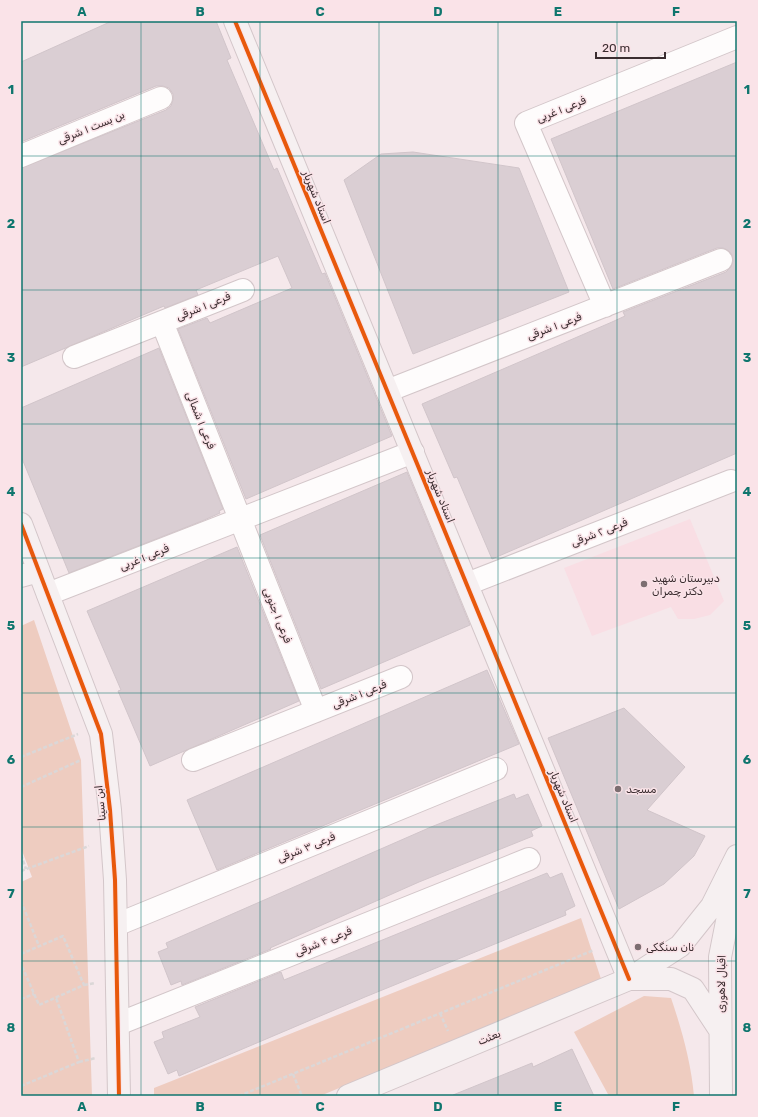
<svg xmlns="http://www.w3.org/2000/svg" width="758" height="1117" font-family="Rubik,'Noto Sans Arabic',sans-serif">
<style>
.built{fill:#f9dee4}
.green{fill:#eeccc0}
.building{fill:#daced3;stroke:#d1c5ca}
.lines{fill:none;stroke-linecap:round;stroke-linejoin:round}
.street-casing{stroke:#d3c6c9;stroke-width:24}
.secondary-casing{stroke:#d3c6c9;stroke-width:24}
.path{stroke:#dbd7d7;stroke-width:2.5;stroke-dasharray:4 2;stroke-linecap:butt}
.street{stroke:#fefcfc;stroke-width:22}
.secondary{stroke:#f6f0f1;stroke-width:22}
.cycleway-casing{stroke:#fae3e8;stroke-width:6}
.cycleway{stroke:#e8590c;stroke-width:4}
.grid{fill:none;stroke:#0f766e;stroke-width:1;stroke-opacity:0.55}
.poi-dot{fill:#7c6e71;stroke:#fae3e8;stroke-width:1.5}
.labels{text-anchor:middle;stroke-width:3;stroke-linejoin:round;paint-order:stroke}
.street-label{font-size:11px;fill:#3b2d30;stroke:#fae3e8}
.poi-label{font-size:11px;fill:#3b2d30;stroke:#fae3e8;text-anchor:start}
.neatline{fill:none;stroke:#0f766e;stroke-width:1.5}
.grid-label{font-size:13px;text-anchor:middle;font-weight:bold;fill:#0f766e}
</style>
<rect width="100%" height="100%" fill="#f5e8eb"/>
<!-- built -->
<path class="built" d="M 690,519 L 724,601 L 710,615 L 694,619 L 678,619 L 671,607 L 592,636 L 564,568 Z"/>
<!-- green -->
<path class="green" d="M 34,620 L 81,760 L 92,1096 L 21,1096 L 21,882 L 32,877 L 21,848 L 21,626 Z
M 581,918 L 601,979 L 320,1096 L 154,1096 L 154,1088 Z
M 644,996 L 671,998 C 682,1030 691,1063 694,1096 L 609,1096 L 574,1032 Z"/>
<!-- building -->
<path class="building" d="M 112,21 L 216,21 L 231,58 L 227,60 L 274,170 L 277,168 L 322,274 L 325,273 L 392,436 L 246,499 L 178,329 L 207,318 L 210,323 L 292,288 L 278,256 L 196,290 L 198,295 L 165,308 L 164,306 L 21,367 L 21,168 L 166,110 L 171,106 L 173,100 L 173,94 L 169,88 L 163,86 L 156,86 L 21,142 L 21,62 Z
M 737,62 L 737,453 L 492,559 L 457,477 L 454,478 L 422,404 L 612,322 L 625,316 L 623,312 L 726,272 L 731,267 L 733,261 L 732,255 L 729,251 L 723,248 L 717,248 L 613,289 L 551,139 Z
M 413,152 L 519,168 L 569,292 L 413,354 L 344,180 L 381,154 Z
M 159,348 L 223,509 L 219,511 L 220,513 L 202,521 L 69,573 L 21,456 L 21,408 Z
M 407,472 L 470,625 L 321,689 L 260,535 Z
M 237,547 L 299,701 L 150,766 L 118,691 L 121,690 L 87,611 Z
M 487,670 L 519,744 L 217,870 L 187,800 Z
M 624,708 L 685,767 L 647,810 L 705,836 L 694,856 L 664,884 L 619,909 L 548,738 Z
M 514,794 L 516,799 L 528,794 L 542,826 L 531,831 L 533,836 L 419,882 L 270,948 L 271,949 L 182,985 L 181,981 L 171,985 L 158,952 L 168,948 L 166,943 L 431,827 Z
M 547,873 L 550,878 L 562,873 L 575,906 L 565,911 L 566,915 L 365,997 L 179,1076 L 177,1070 L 168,1074 L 154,1042 L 164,1038 L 162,1032 L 200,1017 L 195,1007 L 281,972 L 284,980 Z
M 572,1049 L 594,1096 L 453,1096 L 453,1095 L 532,1063 L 533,1067 Z"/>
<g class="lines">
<defs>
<path id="street" d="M 21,156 L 161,98
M 605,306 L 526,123 L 737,37
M 162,322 L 316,711
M 74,357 L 243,290
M 387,391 L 721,260
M 467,584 L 731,481
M 48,594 L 413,452
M 193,760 L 401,677
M 116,925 L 496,769
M 118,1024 L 529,859"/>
<path id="secondary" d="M 235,21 L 629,979
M 21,524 L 101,734 L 110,810 L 115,880 L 119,1096
M 21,576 L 39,571
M 629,979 L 671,979 L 693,989 L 720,1030
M 348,1096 L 629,979 L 680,946 L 712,906 L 737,856
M 721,1096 L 720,957 L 736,876"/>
</defs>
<!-- street casing -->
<use href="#street" class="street-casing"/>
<!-- secondary casing -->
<use href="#secondary" class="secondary-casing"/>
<!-- path -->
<path class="path" d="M 21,757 L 78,734
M 21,787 L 81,760
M 21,855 L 26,869
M 21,871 L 89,846
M 21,901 L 39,946
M 21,954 L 63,936 L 84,985 L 39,1005 L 21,964
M 84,985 L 95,983
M 21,999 L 34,994
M 440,1013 L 448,1031
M 79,1062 L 96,1058
M 293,1074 L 302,1096
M 21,1086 L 79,1062 L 56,998
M 239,1096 L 594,950"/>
<!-- street -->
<use href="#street" class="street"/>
<!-- secondary -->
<use href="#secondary" class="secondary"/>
<defs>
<path id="cycleway" d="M 235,21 L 629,979
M 21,524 L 101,734 L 110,810 L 115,880 L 119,1096"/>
</defs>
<!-- cycleway casing -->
<use href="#cycleway" class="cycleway-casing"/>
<!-- cycleway -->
<use href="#cycleway" class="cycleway"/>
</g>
<!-- grid -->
<path class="grid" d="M 141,21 L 141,1096M 260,21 L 260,1096M 379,21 L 379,1096M 498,21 L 498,1096M 617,21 L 617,1096M 21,156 L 737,156M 21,290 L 737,290M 21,424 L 737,424M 21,558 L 737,558M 21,693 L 737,693M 21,827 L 737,827M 21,961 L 737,961"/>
<!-- markers -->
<g class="poi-dot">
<circle cx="644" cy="584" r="4"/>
<circle cx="618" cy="789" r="4"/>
<circle cx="638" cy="947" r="4"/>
</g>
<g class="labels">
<!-- street labels -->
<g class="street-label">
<text transform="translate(561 109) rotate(-22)" y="4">فرعی ۱ غربی</text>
<text transform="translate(91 127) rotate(-22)" y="4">بن بست ۱ شرقی</text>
<text transform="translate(317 197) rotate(68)" y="4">استاد شهریار</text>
<text transform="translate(203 306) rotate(-22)" y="4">فرعی ۱ شرقی</text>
<text transform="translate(554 326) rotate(-21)" y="4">فرعی ۱ شرقی</text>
<text transform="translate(201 420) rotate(68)" y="4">فرعی ۱ شمالی</text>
<text transform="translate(441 496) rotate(68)" y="4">استاد شهریار</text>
<text transform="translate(599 532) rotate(-21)" y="4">فرعی ۲ شرقی</text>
<text transform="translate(144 557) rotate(-22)" y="4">فرعی ۱ غربی</text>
<text transform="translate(278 615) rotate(68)" y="4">فرعی ۱ جنوبی</text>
<text transform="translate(359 694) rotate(-22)" y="4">فرعی ۱ شرقی</text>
<text transform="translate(564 796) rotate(67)" y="4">استاد شهریار</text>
<text transform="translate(100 803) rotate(-96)" y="4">ابن سینا</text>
<text transform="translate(306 847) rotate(-22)" y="4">فرعی ۳ شرقی</text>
<text transform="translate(323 941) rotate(-22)" y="4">فرعی ۴ شرقی</text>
<text transform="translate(721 984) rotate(-89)" y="4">اقبال لاهوری</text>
<text transform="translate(489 1037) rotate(-23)" y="4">بعثت</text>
</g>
<!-- poi labels -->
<g class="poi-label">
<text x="652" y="582">دبیرستان شهید<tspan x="652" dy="13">دکتر چمران</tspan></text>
<text x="626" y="793">مسجد</text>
<text x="646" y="951">نان سنگکی</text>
</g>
</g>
<!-- border -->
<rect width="758" height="1117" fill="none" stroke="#fae3e8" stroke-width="44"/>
<!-- scale -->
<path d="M596 52v6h69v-6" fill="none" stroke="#3b2d30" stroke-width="2"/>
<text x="602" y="52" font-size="12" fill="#3b2d30" stroke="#fae3e8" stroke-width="3" paint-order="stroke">20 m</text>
<rect x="22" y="22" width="714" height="1073" class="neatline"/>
<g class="grid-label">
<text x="82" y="16">A</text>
<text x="200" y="16">B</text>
<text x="320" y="16">C</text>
<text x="438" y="16">D</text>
<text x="558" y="16">E</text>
<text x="676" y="16">F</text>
<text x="11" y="94">1</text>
<text x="747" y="94">1</text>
<text x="11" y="228">2</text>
<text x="747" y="228">2</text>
<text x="11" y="362">3</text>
<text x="747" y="362">3</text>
<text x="11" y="496">4</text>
<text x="747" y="496">4</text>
<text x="11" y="630">5</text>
<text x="747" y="630">5</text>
<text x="11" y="764">6</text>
<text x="747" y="764">6</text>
<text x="11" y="898">7</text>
<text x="747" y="898">7</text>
<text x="11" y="1032">8</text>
<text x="747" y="1032">8</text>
<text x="82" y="1111">A</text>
<text x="200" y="1111">B</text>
<text x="320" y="1111">C</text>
<text x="438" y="1111">D</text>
<text x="558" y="1111">E</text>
<text x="676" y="1111">F</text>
</g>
</svg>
